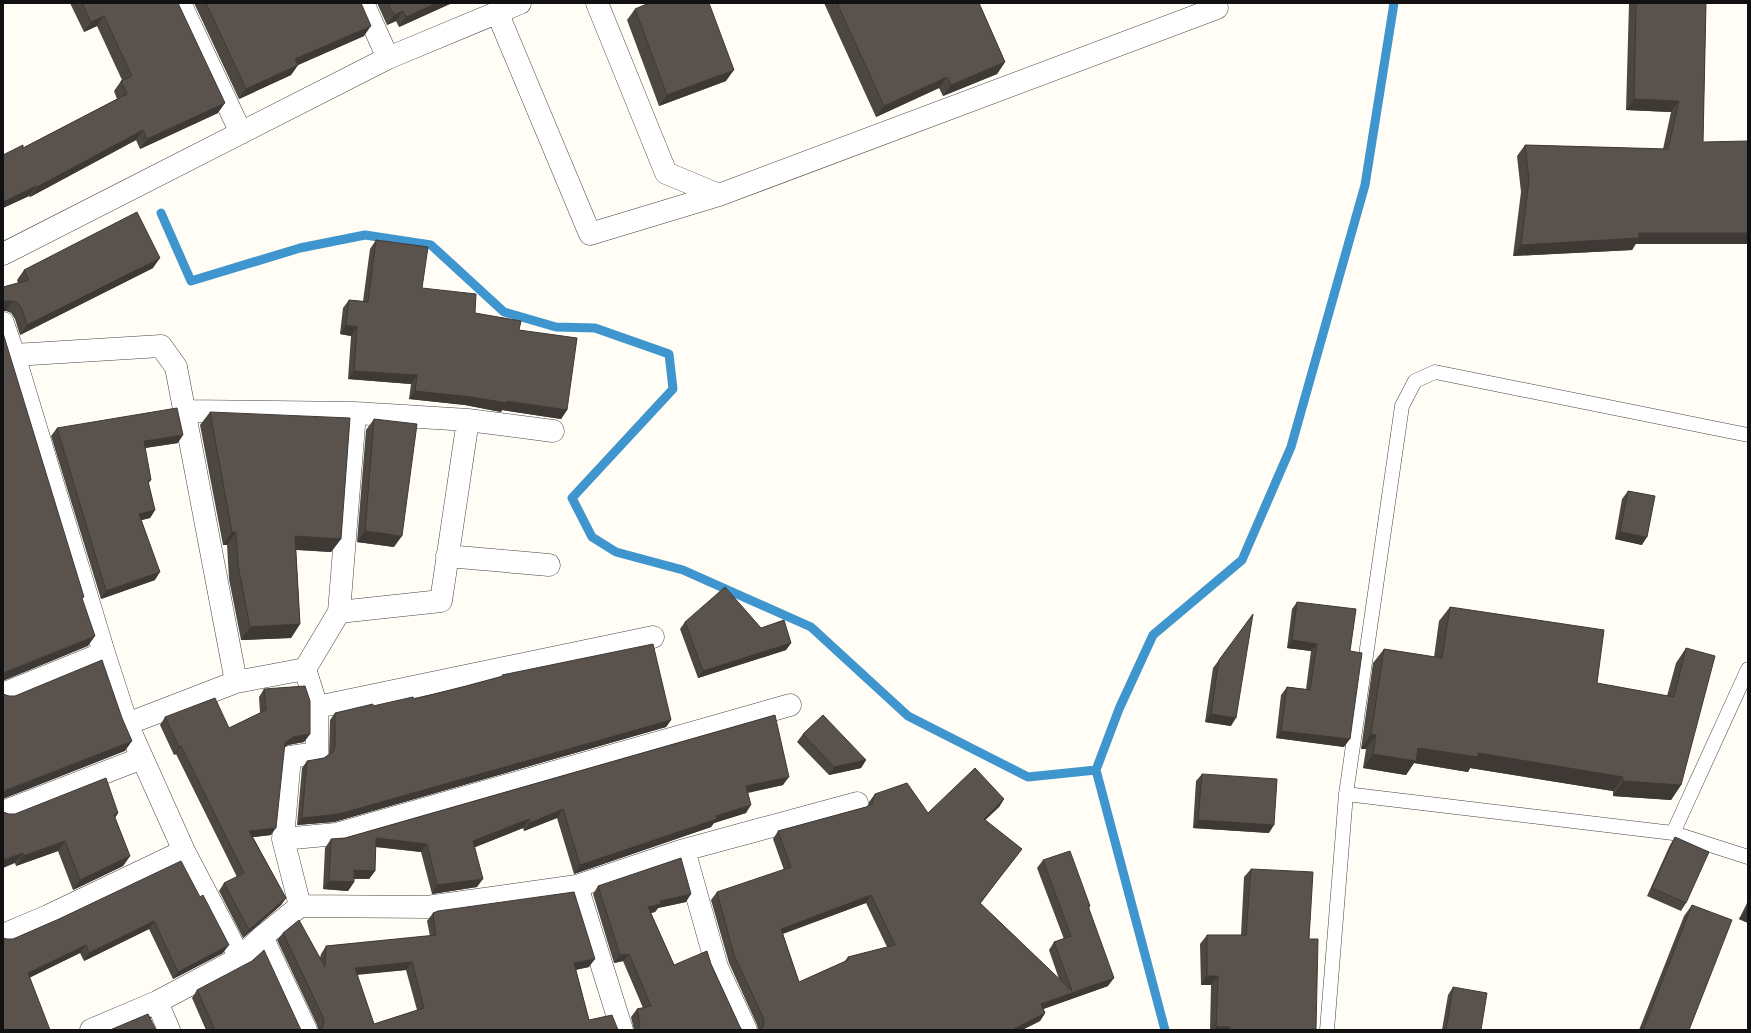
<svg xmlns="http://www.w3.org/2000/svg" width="1751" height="1033" font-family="Bitter,serif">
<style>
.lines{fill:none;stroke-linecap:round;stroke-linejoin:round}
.stream{stroke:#3f96cf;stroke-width:9}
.service-casing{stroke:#444;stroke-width:15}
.minor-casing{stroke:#444;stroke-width:23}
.service{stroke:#fff;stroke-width:14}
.minor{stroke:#fff;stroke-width:22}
.wall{fill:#4d4742;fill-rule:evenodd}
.shaded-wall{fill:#3f3936}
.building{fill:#5a524d;stroke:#3f3936;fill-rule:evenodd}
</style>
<rect width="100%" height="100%" fill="#fffdf5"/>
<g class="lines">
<!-- stream -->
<path class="stream" d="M 161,213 L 191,281 L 300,248 L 365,235 L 431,245 L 504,312 L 556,327 L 595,328 L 669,354 L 673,389 L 572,498 L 592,537 L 616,552 L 683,570 L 811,627 L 908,716 L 1028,777 L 1096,770
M 1165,1030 L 1096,770 L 1119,709 L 1153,635 L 1242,560 L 1291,447 L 1365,185 L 1394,3"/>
<defs>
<path id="service" d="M 1346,794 L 1673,833 L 1748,857
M 1673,833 L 1748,669
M 1327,1030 L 1346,794 L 1402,406 L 1415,381 L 1435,372 L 1748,435"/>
<path id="minor" d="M 180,3 L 241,133
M 363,3 L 388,58
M 597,3 L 666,173 L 719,195
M 497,12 L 590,234 L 719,195 L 1217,8 L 1216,3
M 3,254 L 388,58 L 520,3
M 3,323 L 14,355 L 104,653 L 127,724 L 184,851 L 240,958
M 14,355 L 161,346 L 176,367 L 236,682
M 183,411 L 355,413 L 468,420 L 553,431
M 447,556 L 549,565
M 339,612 L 441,601 L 468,420
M 3,694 L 104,653
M 317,707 L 653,637
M 127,724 L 236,682 L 305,669 L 339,612 L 355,413
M 3,812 L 142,758
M 283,839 L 336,834 L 790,705
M 684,850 L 717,967 L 746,1030
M 577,886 L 622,1030
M 300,906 L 283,839 L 290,757 L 317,753 L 317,707 L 305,669
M 3,935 L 48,916 L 184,851
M 262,937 L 306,1030
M 157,1002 L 169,1030
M 91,1030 L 157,1002 L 240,958 L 262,937 L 300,906 L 427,907 L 577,886 L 684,850 L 857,803"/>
</defs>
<!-- service casing -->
<use href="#service" class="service-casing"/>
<!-- minor casing -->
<use href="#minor" class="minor-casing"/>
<!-- service -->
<use href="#service" class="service"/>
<!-- minor -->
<use href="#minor" class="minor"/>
</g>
<!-- wall -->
<path class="wall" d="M 70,3 L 178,3 L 218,113 L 140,149 L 136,140 L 30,197 L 29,196 L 3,208 L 3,155 L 23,148 L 117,99 L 114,91 L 121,81 L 122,80 L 97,26 L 84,32 Z
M 194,3 L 361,3 L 364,36 L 298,65 L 291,75 L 239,99 Z
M 377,3 L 452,3 L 399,27 L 396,21 L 387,25 Z
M 824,3 L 979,3 L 1005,62 L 997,74 L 943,96 L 939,88 L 876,117 Z
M 1629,3 L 1706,3 L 1703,142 L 1632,250 L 1513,256 L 1521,192 L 1517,156 L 1525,145 L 1663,149 L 1671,112 L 1626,110 Z
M 635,9 L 726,81 L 659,106 L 627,20 Z
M 376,240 L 422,288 L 475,313 L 519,330 L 567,410 L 561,419 L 502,410 L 501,412 L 465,405 L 409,399 L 411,384 L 348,379 L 351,336 L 340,334 L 343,308 L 349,300 L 363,301 L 370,249 Z
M 153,268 L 20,335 L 15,319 L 11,313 L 6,311 L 3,311 L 3,287 L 18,283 L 17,280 L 24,270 Z
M 210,412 L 341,539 L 331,552 L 296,550 L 300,624 L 291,638 L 241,640 L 229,579 L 227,545 L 223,545 L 200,425 Z
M 374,419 L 394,547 L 357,542 L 366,430 Z
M 57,428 L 178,443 L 145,448 L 151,480 L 148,484 L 155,510 L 150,518 L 141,520 L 155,580 L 101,599 L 51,436 Z
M 1628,491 L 1642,545 L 1615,539 L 1622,499 Z
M 1297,602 L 1350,651 L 1344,747 L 1276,738 L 1281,695 L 1287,687 L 1306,689 L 1311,651 L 1287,648 L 1292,609 Z
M 1450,607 L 1597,683 L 1667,696 L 1676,663 L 1686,648 L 1681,785 L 1671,800 L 1613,796 L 1613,791 L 1470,768 L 1468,772 L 1414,763 L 1406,775 L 1363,768 L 1366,749 L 1361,749 L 1373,663 L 1384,649 L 1434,657 L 1439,621 Z
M 685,622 L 761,628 L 791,643 L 786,650 L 698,678 L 680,629 Z
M 1219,660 L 1231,726 L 1205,722 L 1213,668 Z
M 502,675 L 671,720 L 666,727 L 334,822 L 297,825 L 302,768 L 307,761 L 324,758 L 329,754 L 330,720 L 335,713 L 414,699 L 466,686 L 501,677 Z
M 264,689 L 310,734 L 304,742 L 288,745 L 284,747 L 271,835 L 253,837 L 286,898 L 281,905 L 243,938 L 219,891 L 224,883 L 237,877 L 176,754 L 174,755 L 160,725 L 165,717 L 229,728 L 260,713 L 259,697 Z
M 775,715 L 783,785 L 748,793 L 746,813 L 714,823 L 711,827 L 574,874 L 557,818 L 524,831 L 523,828 L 475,847 L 477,887 L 432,894 L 421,852 L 375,847 L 375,871 L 369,879 L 354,879 L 354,882 L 348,891 L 323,889 L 325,848 L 331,839 L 345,838 Z
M 803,734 L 866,760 L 861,768 L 829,775 L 797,742 Z
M 1202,774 L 1269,833 L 1193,828 L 1196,781 Z
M 875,794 L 928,813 L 1004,799 L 999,807 L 985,820 L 1016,856 L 980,903 L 1059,979 L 1049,950 L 1054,942 L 1064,939 L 1037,868 L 1043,860 L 1090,906 L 1089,908 L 1108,986 L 1043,1009 L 1045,1013 L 1040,1021 L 1022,1030 L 758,1030 L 757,1025 L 729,963 L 711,900 L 717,892 L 784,870 L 773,839 L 778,831 L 866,807 L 868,806 L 869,802 ZM 866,903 L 887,947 L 848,957 L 844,962 L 799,982 L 783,934 Z
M 118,813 L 115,818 L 130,856 L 123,866 L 73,890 L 58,851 L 16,866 L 15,863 L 9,814 Z
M 1675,837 L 1686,903 L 1681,911 L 1647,896 L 1670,845 Z
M 1251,869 L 1309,939 L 1316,1029 L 1315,1030 L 1210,1030 L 1211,985 L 1201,985 L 1200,944 L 1207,935 L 1241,935 L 1244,877 Z
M 598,886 L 686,902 L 658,908 L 655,912 L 651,913 L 674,965 L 711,964 L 740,1027 L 742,1030 L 634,1030 L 631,1017 L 637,1009 L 643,1008 L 623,961 L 614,963 L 593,894 Z
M 200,897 L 223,953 L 173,979 L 149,929 L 84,961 L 80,953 L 30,977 L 7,939 L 13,939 Z
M 1748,901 L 1748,923 L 1739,919 Z
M 1692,905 L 1689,1030 L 1639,1030 L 1684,916 Z
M 433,913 L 589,967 L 576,970 L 589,1020 L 618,1030 L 318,1030 L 317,1025 L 277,940 L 283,933 L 320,958 L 321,954 L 326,946 L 430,936 L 427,921 ZM 406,970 L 417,1010 L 374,1024 L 357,975 Z
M 1453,987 L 1481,1030 L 1442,1030 L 1448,995 Z
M 197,990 L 300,1028 L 302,1030 L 206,1030 L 192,998 Z"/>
<!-- shaded-wall -->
<path class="shaded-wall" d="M 437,3 L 452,3 L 399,27 L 406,17 Z
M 403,11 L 396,21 L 387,25 L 394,15 Z
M 104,16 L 97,26 L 84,32 L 91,22 Z
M 371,26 L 364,36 L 298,65 L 291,75 L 239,99 L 246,89 L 295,59 Z
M 1005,62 L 997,74 L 943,96 L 951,85 Z
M 734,70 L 726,81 L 659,106 L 667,95 Z
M 947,77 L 939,88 L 876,117 L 884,106 Z
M 1634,99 L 1679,101 L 1671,112 L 1626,110 Z
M 225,103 L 218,113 L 140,149 L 147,139 Z
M 143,130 L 136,140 L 30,197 L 37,187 Z
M 36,186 L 29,196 L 3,208 L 3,202 Z
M 1639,233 L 1748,233 L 1748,244 L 1635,244 L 1632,250 L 1513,256 L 1521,245 Z
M 160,258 L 153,268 L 20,335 L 27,325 Z
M 6,301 L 13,301 L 6,311 L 3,311 L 3,303 Z
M 346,325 L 357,327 L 351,336 L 340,334 Z
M 354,371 L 417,375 L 411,384 L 348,379 Z
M 415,391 L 471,397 L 567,410 L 561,419 L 502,410 L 501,412 L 465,405 L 409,399 Z
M 183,435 L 178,443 L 138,449 L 144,441 Z
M 155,510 L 150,518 L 134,522 L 139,514 Z
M 365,531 L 402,536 L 394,547 L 357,542 Z
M 232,532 L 236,532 L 227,545 L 223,545 Z
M 1620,532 L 1647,537 L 1642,545 L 1615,539 Z
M 295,536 L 341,539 L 331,552 L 286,549 Z
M 160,572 L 155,580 L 101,599 L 106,591 Z
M 300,624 L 291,638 L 241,640 L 250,627 Z
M 95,636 L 88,646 L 3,681 L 3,674 L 5,672 Z
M 1292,640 L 1317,644 L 1311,651 L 1287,648 Z
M 791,643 L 786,650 L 698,678 L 703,671 Z
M 1211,714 L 1236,718 L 1231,726 L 1205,722 Z
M 671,720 L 666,727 L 334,822 L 297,825 L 302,818 Z
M 1281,731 L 1350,739 L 1344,747 L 1276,738 Z
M 310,734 L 304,742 L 288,745 L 279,751 L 285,743 L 293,737 Z
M 1371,734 L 1376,735 L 1366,749 L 1361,749 Z
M 132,741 L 125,751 L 3,799 L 3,792 L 6,790 Z
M 181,746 L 176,754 L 174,755 L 179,747 Z
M 1418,748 L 1478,753 L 1623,777 L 1613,791 L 1470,768 L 1468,772 L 1414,763 L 1406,775 L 1363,768 L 1373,754 Z
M 866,760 L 861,768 L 829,775 L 834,767 Z
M 789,777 L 783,785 L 740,794 L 746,786 Z
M 1623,781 L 1681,785 L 1671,800 L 1613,796 Z
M 1004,799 L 999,807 L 978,827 L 984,819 Z
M 751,805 L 746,813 L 714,823 L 711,827 L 574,874 L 580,865 L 716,816 Z
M 563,809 L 557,818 L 524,831 L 530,823 Z
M 118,813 L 111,823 L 114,815 Z
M 529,819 L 523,828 L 468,850 L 473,841 Z
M 1198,820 L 1274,825 L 1269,833 L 1193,828 Z
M 276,828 L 271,835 L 244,838 L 249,831 Z
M 376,838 L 427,844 L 421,852 L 370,846 Z
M 65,841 L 58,851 L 16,866 L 23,856 Z
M 1022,849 L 1016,856 L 975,911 L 980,903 Z
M 23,853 L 15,863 L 3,868 L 3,860 Z
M 130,856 L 123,866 L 73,890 L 80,880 Z
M 354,870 L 375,871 L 369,879 L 349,878 Z
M 483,879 L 477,887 L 432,894 L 437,885 Z
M 329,881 L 354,882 L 348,891 L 323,889 Z
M 691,894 L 686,902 L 658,908 L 655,912 L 643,915 L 648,907 L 660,901 Z
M 871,895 L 866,903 L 776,936 L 781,929 Z
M 286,898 L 281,905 L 243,938 L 249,930 Z
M 1747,908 L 1748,908 L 1748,923 L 1739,919 Z
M 154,921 L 149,929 L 84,961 L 89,953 Z
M 86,945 L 80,953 L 23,981 L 28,973 Z
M 229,945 L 223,953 L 173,979 L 178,972 Z
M 629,954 L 623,961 L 614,963 L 620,955 Z
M 595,959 L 589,967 L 568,971 L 574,963 Z
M 412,962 L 406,970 L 349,975 L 355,968 Z
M 1207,976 L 1218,976 L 1211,985 L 1201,985 Z
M 1114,978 L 1108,986 L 1035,1012 L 1041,1004 Z
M 1045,1013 L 1040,1021 L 1022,1030 L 1012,1030 Z
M 1216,1027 L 1230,1027 L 1228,1030 L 1214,1030 Z"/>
<!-- building -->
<path class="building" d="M 82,3 L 178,3 L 225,103 L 147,139 L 143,130 L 37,187 L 36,186 L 3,202 L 3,155 L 23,145 L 23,148 L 127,94 L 121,81 L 132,76 L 104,16 L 91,22 Z
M 206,3 L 361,3 L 371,26 L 295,59 L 298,65 L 246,89 Z
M 388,3 L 437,3 L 406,17 L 403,11 L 394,15 Z
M 649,3 L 709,3 L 734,70 L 667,95 L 635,9 Z
M 837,3 L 979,3 L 1005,62 L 951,85 L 947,77 L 884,106 Z
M 1636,3 L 1706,3 L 1703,142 L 1748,141 L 1748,233 L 1639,233 L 1639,238 L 1521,245 L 1529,180 L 1525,145 L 1668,149 L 1679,101 L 1634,99 Z
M 137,212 L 160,258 L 27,325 L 22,309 L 18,303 L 13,301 L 6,301 L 3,303 L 3,287 L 29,280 L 24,270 Z
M 376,240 L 428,247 L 422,288 L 476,294 L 475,313 L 521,321 L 519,330 L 577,338 L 567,410 L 507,401 L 507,403 L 471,397 L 415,391 L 417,375 L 354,371 L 357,327 L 346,325 L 349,300 L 368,302 Z
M 3,333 L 84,597 L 82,598 L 95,636 L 5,672 L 3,674 Z
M 177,408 L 183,435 L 144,441 L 151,480 L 148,481 L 155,510 L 139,514 L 160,572 L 106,591 L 57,428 Z
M 210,412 L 350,418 L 341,539 L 295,536 L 300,624 L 250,627 L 238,565 L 236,532 L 232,532 Z
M 374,419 L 417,424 L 402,536 L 365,531 Z
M 1628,491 L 1655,496 L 1647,537 L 1620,532 Z
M 725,587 L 761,628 L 784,620 L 791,643 L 703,671 L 685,622 Z
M 1297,602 L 1356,609 L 1350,651 L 1362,653 L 1350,739 L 1281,731 L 1287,687 L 1310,690 L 1317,644 L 1292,640 Z
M 1450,607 L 1604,630 L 1597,683 L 1674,697 L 1686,648 L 1715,656 L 1681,785 L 1623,781 L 1623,777 L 1478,753 L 1478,757 L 1418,748 L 1416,761 L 1373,754 L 1376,735 L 1371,734 L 1384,649 L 1442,658 Z
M 1253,614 L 1236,718 L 1211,714 L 1219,660 Z
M 653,644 L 671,720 L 339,814 L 302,818 L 307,761 L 324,758 L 333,752 L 335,746 L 335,713 L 373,704 L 373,706 L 413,697 L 414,699 L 466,686 L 503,676 L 502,675 Z
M 102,660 L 122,718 L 132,741 L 6,790 L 3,792 L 3,694 L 9,696 L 15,696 Z
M 305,686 L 310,701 L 310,734 L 293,737 L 285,743 L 276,828 L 249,831 L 286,898 L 249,930 L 224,883 L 244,873 L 181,746 L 179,747 L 165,717 L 215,698 L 229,728 L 266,710 L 264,689 Z
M 775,715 L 789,777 L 746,786 L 751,805 L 716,816 L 717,819 L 580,865 L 563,809 L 530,823 L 529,819 L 473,841 L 483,879 L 437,885 L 427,844 L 376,838 L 375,871 L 354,870 L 354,882 L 329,881 L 331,839 L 345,838 Z
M 823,715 L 866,760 L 834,767 L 803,734 Z
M 975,768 L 1004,799 L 984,819 L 1022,849 L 980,903 L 1072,991 L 1054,942 L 1071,936 L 1043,860 L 1070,851 L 1090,906 L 1088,906 L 1114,978 L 1041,1004 L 1045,1013 L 1012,1030 L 761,1030 L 762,1029 L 764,1024 L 763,1017 L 734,955 L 717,892 L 791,867 L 778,831 L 866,807 L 872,804 L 875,794 L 907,783 L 928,813 ZM 871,895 L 895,945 L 848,957 L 848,960 L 799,982 L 781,929 Z
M 1202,774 L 1277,779 L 1274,825 L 1198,820 Z
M 106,778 L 118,813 L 114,815 L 130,856 L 80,880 L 65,841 L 23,856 L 23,853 L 3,860 L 3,812 L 9,814 L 15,814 Z
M 1675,837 L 1709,852 L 1686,903 L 1652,888 Z
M 681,858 L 691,894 L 660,901 L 661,904 L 648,907 L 674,965 L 707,951 L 711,964 L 740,1027 L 742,1030 L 637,1030 L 640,1025 L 637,1009 L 651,1006 L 629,954 L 620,955 L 598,886 Z
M 181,861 L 200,897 L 203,895 L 229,945 L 178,972 L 154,921 L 89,953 L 86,945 L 28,973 L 50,1030 L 3,1030 L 3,938 L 7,939 L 13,939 L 59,919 Z
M 1251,869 L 1313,872 L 1309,939 L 1318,939 L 1316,1029 L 1312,1029 L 1312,1030 L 1230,1030 L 1230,1027 L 1216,1027 L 1218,976 L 1207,976 L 1207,935 L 1246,935 Z
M 574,892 L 595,959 L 574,963 L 589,1020 L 612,1015 L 618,1030 L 321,1030 L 324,1024 L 323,1017 L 283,933 L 299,920 L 325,967 L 326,946 L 436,935 L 433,913 L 438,911 ZM 412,962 L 424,1008 L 374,1024 L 355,968 Z
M 1692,905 L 1732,920 L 1689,1030 L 1643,1030 Z
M 264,950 L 300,1028 L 302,1030 L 215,1030 L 197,990 L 252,961 Z
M 1453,987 L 1487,993 L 1481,1030 L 1446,1030 Z
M 148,1014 L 156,1030 L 110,1030 Z"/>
<!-- border -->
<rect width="1751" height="1033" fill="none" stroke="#111111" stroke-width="8"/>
</svg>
